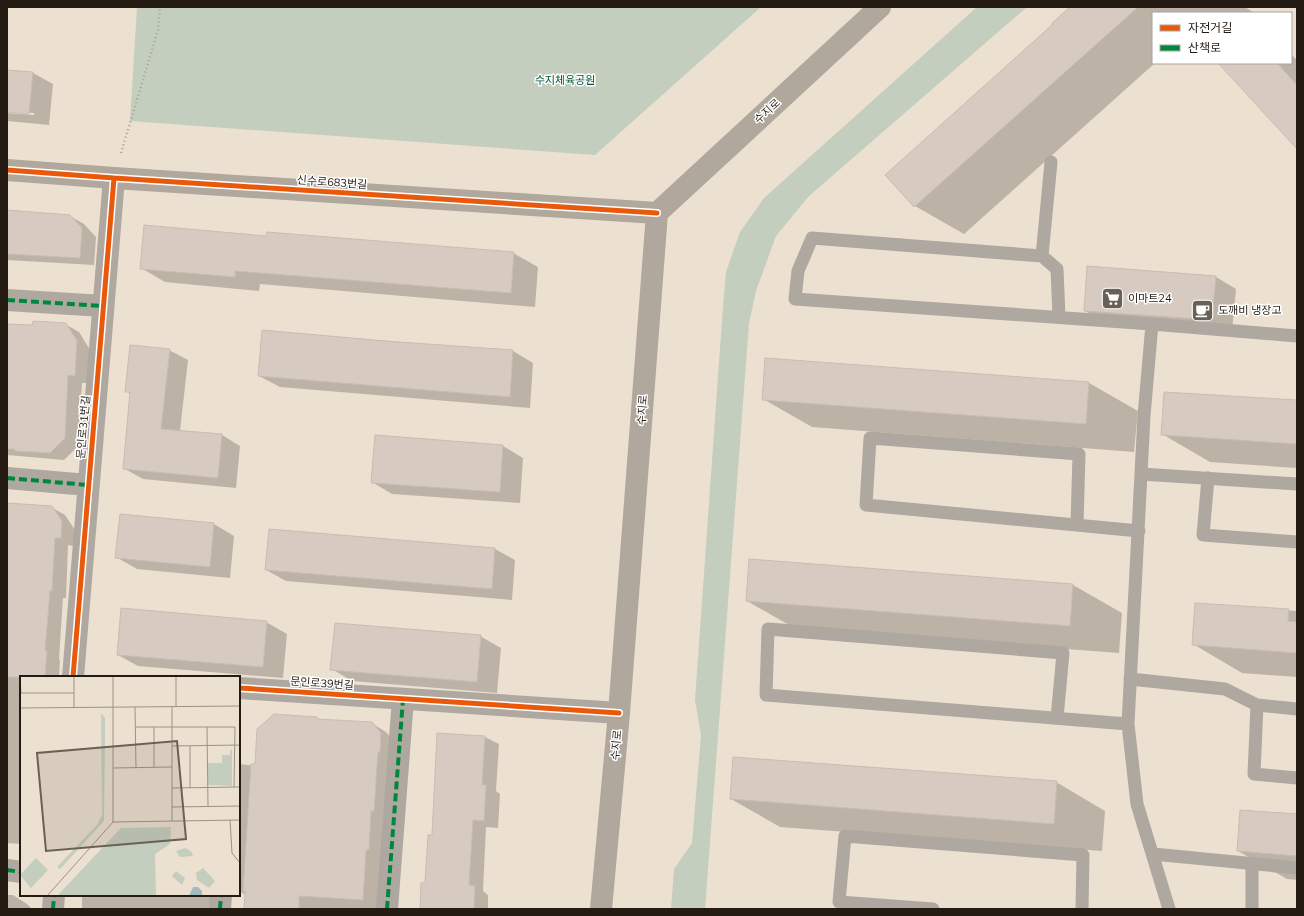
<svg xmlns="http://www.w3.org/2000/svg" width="1304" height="916" font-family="Mulish,'Noto Sans KR',sans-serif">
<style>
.green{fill:#c4cebf}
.shadow{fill:#0003}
.building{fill:#d7cac0;stroke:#c9bdb3}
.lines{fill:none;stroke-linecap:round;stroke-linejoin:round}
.path{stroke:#a8a199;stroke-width:2.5;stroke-dasharray:1 3;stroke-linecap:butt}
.lane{stroke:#afa8a1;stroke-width:13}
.street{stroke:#afa8a1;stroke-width:22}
.secondary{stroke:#b0a79d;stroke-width:22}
.quiet{stroke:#00873e;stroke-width:4;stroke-dasharray:8 4;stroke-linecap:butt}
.cycleway-casing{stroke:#fff;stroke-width:8}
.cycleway{stroke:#e8590c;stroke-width:5}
.labels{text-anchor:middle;stroke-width:3;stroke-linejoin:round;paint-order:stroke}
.park-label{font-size:11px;fill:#055138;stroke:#fff}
.street-label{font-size:11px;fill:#241c12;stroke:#fff}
.poi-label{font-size:11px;fill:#241c12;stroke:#fff;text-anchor:start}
.inset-road{fill:none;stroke:#9c9284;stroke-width:1}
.view{fill:#6a6154;fill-opacity:0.15;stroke:#6a6154;stroke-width:2}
.inset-edge{fill:none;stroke:#241c12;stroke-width:2}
</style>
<rect width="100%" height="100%" fill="#ece0d0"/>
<!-- green -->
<path class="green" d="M 137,7 L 761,7 L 595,155 L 130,121 Z
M 977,7 L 1027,7 L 809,196 L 776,236 L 756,291 L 749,323 L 705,909 L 671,909 L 674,869 L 692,843 L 701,735 L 695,700 L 722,320 L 726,272 L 740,232 L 764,198 Z"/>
<!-- shadow -->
<path class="shadow" d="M 1072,7 L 1245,7 L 1254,13 L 1153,13 L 1153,63 L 1155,63 L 964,234 L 915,206 Z
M 1291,54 L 1297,60 L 1297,148 L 1220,63 L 1291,63 Z
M 7,71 L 33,73 L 53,84 L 49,125 L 7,121 L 7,113 L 34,115 L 34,113 L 7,111 Z
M 7,211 L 70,216 L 84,224 L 96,237 L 94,265 L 7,260 Z
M 267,237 L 513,253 L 538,267 L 535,307 L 260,284 L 259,291 L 165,282 L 141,268 Z
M 1216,277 L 1236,289 L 1232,331 L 1105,322 L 1085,311 Z
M 65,324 L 79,332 L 90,350 L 88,383 L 82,383 L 78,446 L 64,460 L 7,455 L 7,325 L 33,326 Z
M 263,331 L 513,351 L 533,363 L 530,408 L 280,387 L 259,376 Z
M 169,350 L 188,360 L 180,431 L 222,435 L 240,446 L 236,488 L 143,479 L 125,469 L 131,394 L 126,391 Z
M 1089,383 L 1138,411 L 1134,452 L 812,427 L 763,399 Z
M 1297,402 L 1297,468 L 1210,462 L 1162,434 Z
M 376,436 L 503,446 L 523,458 L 520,503 L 392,494 L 372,482 Z
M 7,504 L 51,507 L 65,515 L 75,530 L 74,546 L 68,545 L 66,598 L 63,598 L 59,659 L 60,660 L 59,677 L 21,677 L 21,844 L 7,843 Z
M 120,515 L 214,524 L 234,536 L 230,578 L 137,569 L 116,557 Z
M 495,549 L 515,560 L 512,600 L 286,581 L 266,570 Z
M 750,560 L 1073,585 L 1122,613 L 1119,653 L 796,629 L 747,601 Z
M 1196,604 L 1297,611 L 1297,677 L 1242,673 L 1193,644 Z
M 266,622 L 287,634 L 283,678 L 138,666 L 118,655 Z
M 480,636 L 501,648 L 497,693 L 352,681 L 332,669 Z
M 317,718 L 321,720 L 371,723 L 386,732 L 395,742 L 377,909 L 245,909 L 246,895 L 239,891 L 239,764 L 256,766 Z
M 438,734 L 485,737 L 499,744 L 496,791 L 500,794 L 498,828 L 486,827 L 483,891 L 488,895 L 488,909 L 420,909 L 433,836 Z
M 1056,782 L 1105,811 L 1102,851 L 780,827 L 731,799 Z
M 1297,815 L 1297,880 L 1287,879 L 1238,851 Z
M 7,895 L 13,895 L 27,904 L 32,909 L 7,909 Z
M 82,895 L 214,895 L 213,909 L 82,909 Z"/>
<!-- building -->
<path class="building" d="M 1070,7 L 1138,7 L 914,207 L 885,175 L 1053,24 L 1052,23 Z
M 1218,63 L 1277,63 L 1297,85 L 1297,149 Z
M 7,70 L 33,72 L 29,114 L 7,112 Z
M 7,210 L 70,215 L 82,228 L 80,258 L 7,254 Z
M 144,225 L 266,236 L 267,232 L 514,252 L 511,293 L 235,271 L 235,277 L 140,269 Z
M 1087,266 L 1216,276 L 1212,320 L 1084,311 Z
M 33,321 L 66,323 L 77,341 L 75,376 L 68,375 L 65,438 L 50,453 L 15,451 L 15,449 L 7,449 L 7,324 L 32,325 Z
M 262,330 L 385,341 L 513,350 L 510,397 L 258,376 Z
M 130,345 L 170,349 L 161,429 L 222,434 L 218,478 L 123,469 L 130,392 L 125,392 Z
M 765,358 L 1089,382 L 1086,424 L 762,400 Z
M 1164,392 L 1297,400 L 1297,444 L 1161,435 Z
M 375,435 L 503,445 L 500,492 L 371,483 Z
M 7,503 L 52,506 L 62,521 L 61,538 L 55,538 L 52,591 L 50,591 L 45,651 L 47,651 L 45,677 L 7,677 Z
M 120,514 L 214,523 L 210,567 L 115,558 Z
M 269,529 L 495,548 L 492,589 L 265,570 Z
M 749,559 L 1073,584 L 1070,626 L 746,601 Z
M 1195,603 L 1289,609 L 1288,621 L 1297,622 L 1297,653 L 1192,645 Z
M 121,608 L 267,621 L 263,667 L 117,655 Z
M 335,623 L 481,635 L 477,682 L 330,670 Z
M 274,714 L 317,717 L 317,719 L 372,722 L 381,733 L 380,752 L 378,752 L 374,811 L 371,811 L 369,850 L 366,850 L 363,900 L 299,896 L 299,909 L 244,909 L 245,891 L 243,891 L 251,764 L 255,764 L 257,729 Z
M 437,733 L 485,736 L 482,785 L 486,785 L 484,821 L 473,820 L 469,885 L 475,886 L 474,909 L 420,909 L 421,883 L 425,883 L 428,835 L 432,835 Z
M 733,757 L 1057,781 L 1054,824 L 730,799 Z
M 1240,810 L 1297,814 L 1297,856 L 1237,851 Z"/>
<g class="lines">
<!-- path -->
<path class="path" d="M 121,153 L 158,30 L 160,7"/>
<!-- lane -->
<path class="lane" d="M 1042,256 L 1051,162
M 1059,317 L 1057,269 L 1042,256 L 812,238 L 798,271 L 795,299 L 1152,324 L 1297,336
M 1152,324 L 1144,416 L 1128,724 L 1137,804 L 1169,909
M 1141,474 L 1297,484
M 1208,478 L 1203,535 L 1297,542
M 1077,525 L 1079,454 L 870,438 L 866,505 L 1139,531
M 1130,679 L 1225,689 L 1257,705 L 1297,709
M 1257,705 L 1254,774 L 1297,778
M 1057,718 L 1063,653 L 768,629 L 766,695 L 1128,724
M 1153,854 L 1297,868
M 1252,864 L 1252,909
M 933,909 L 839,902 L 845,836 L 1083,855 L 1082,909"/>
<!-- street -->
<path class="street" d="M 7,300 L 103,306
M 7,478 L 88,485
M 73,677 L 114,178
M 239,688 L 619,713
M 7,870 L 21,872
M 53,909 L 54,895
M 220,909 L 221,895
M 387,909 L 403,699"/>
<!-- secondary -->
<path class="secondary" d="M 7,170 L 114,178 L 657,213
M 601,909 L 619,713 L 657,213 L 880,7"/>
<!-- quiet -->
<path class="quiet" d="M 7,300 L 103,306
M 7,478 L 88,485
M 7,870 L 21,872
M 53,909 L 54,895
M 220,909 L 221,895
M 387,909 L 403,699"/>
<defs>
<path id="cycleway" d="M 7,170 L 114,178 L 657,213
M 73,677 L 114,178
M 239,688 L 619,713"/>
</defs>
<!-- cycleway casing -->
<use href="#cycleway" class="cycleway-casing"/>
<!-- cycleway -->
<use href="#cycleway" class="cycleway"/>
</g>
<!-- icons -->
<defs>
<symbol id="supermarket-square" viewBox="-11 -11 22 22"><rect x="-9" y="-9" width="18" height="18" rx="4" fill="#6a6154" stroke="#fff"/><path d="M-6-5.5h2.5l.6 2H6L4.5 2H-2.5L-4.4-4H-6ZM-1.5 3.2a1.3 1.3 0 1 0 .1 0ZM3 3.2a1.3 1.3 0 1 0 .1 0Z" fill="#fff"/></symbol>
<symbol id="cafe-square" viewBox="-11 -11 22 22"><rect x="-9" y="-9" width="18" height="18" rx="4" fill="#6a6154" stroke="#fff"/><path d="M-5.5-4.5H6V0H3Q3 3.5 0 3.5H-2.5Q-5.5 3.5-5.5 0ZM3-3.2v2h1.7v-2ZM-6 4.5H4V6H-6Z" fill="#fff"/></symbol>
</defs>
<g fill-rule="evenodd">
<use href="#supermarket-square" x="1100" y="286" width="25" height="25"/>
<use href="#cafe-square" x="1190" y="298" width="25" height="25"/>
</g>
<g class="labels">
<!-- park labels -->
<g class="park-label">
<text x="565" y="84">수지체육공원</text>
</g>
<!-- street labels -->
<g class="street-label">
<text transform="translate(767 111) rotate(-43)" y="4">수지로</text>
<text transform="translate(332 182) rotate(4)" y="4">신수로683번길</text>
<text transform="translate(642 410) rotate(-86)" y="4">수지로</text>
<text transform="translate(83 427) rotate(-85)" y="4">문인로31번길</text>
<text transform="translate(322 683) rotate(4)" y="4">문인로39번길</text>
<text transform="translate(616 745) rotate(-85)" y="4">수지로</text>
</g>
<!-- poi labels -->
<g class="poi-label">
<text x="1128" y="302">이마트24</text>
<text x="1218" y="314">도깨비 냉장고</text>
</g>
</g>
<!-- overview -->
<g transform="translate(20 676)">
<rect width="220" height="220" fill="#ece0d0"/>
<path d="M 81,37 L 85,42 L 85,67 L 84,145 L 40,193 L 37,191 L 77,149 L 82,139 ZM 210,74 L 212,74 L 212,110 L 188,109 L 188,87 L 202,87 L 202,79 L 210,79 ZM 151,151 L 150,168 L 135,178 L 136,220 L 37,220 L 101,152 ZM 165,172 L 171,175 L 173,180 L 160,181 L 156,175 ZM 16,182 L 28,194 L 11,212 L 0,199 ZM 183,192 L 195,205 L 189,212 L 177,204 L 176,197 ZM 156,195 L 165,202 L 162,209 L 152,200 Z" fill="#c4cebf"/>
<path d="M 173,211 L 178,211 L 182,215 L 182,220 L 169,220 Z" fill="#a1bbc1"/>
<path class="inset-road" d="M 0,0 L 1,17 L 54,17M 54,0 L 54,32M 156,0 L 156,31M 152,30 L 152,145M 115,31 L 116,92M 0,32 L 220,30M 116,51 L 215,51 L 214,111M 134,51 L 134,91M 187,51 L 188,130M 152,70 L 220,69M 170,70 L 170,112M 93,92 L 152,91M 152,112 L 220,111M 152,131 L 220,130M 210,144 L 212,177 L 220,187M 93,146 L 220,144M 27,220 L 93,146 L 93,0"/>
<path class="view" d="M 157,65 L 166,163 L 26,175 L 17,77 Z"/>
<rect width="220" height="220" class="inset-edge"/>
</g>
<!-- border -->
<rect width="1304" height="916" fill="none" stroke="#241c12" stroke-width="16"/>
<!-- legend -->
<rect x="1152" y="12" width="140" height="52" fill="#ffffff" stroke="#a7a4a0"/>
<rect x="1160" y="25" width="20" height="6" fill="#e8590c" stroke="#a7a4a0"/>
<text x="1188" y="32" font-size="12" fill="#241c12">자전거길</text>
<rect x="1160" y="45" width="20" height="6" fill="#00873e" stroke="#a7a4a0"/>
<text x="1188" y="52" font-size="12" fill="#241c12">산책로</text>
</svg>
